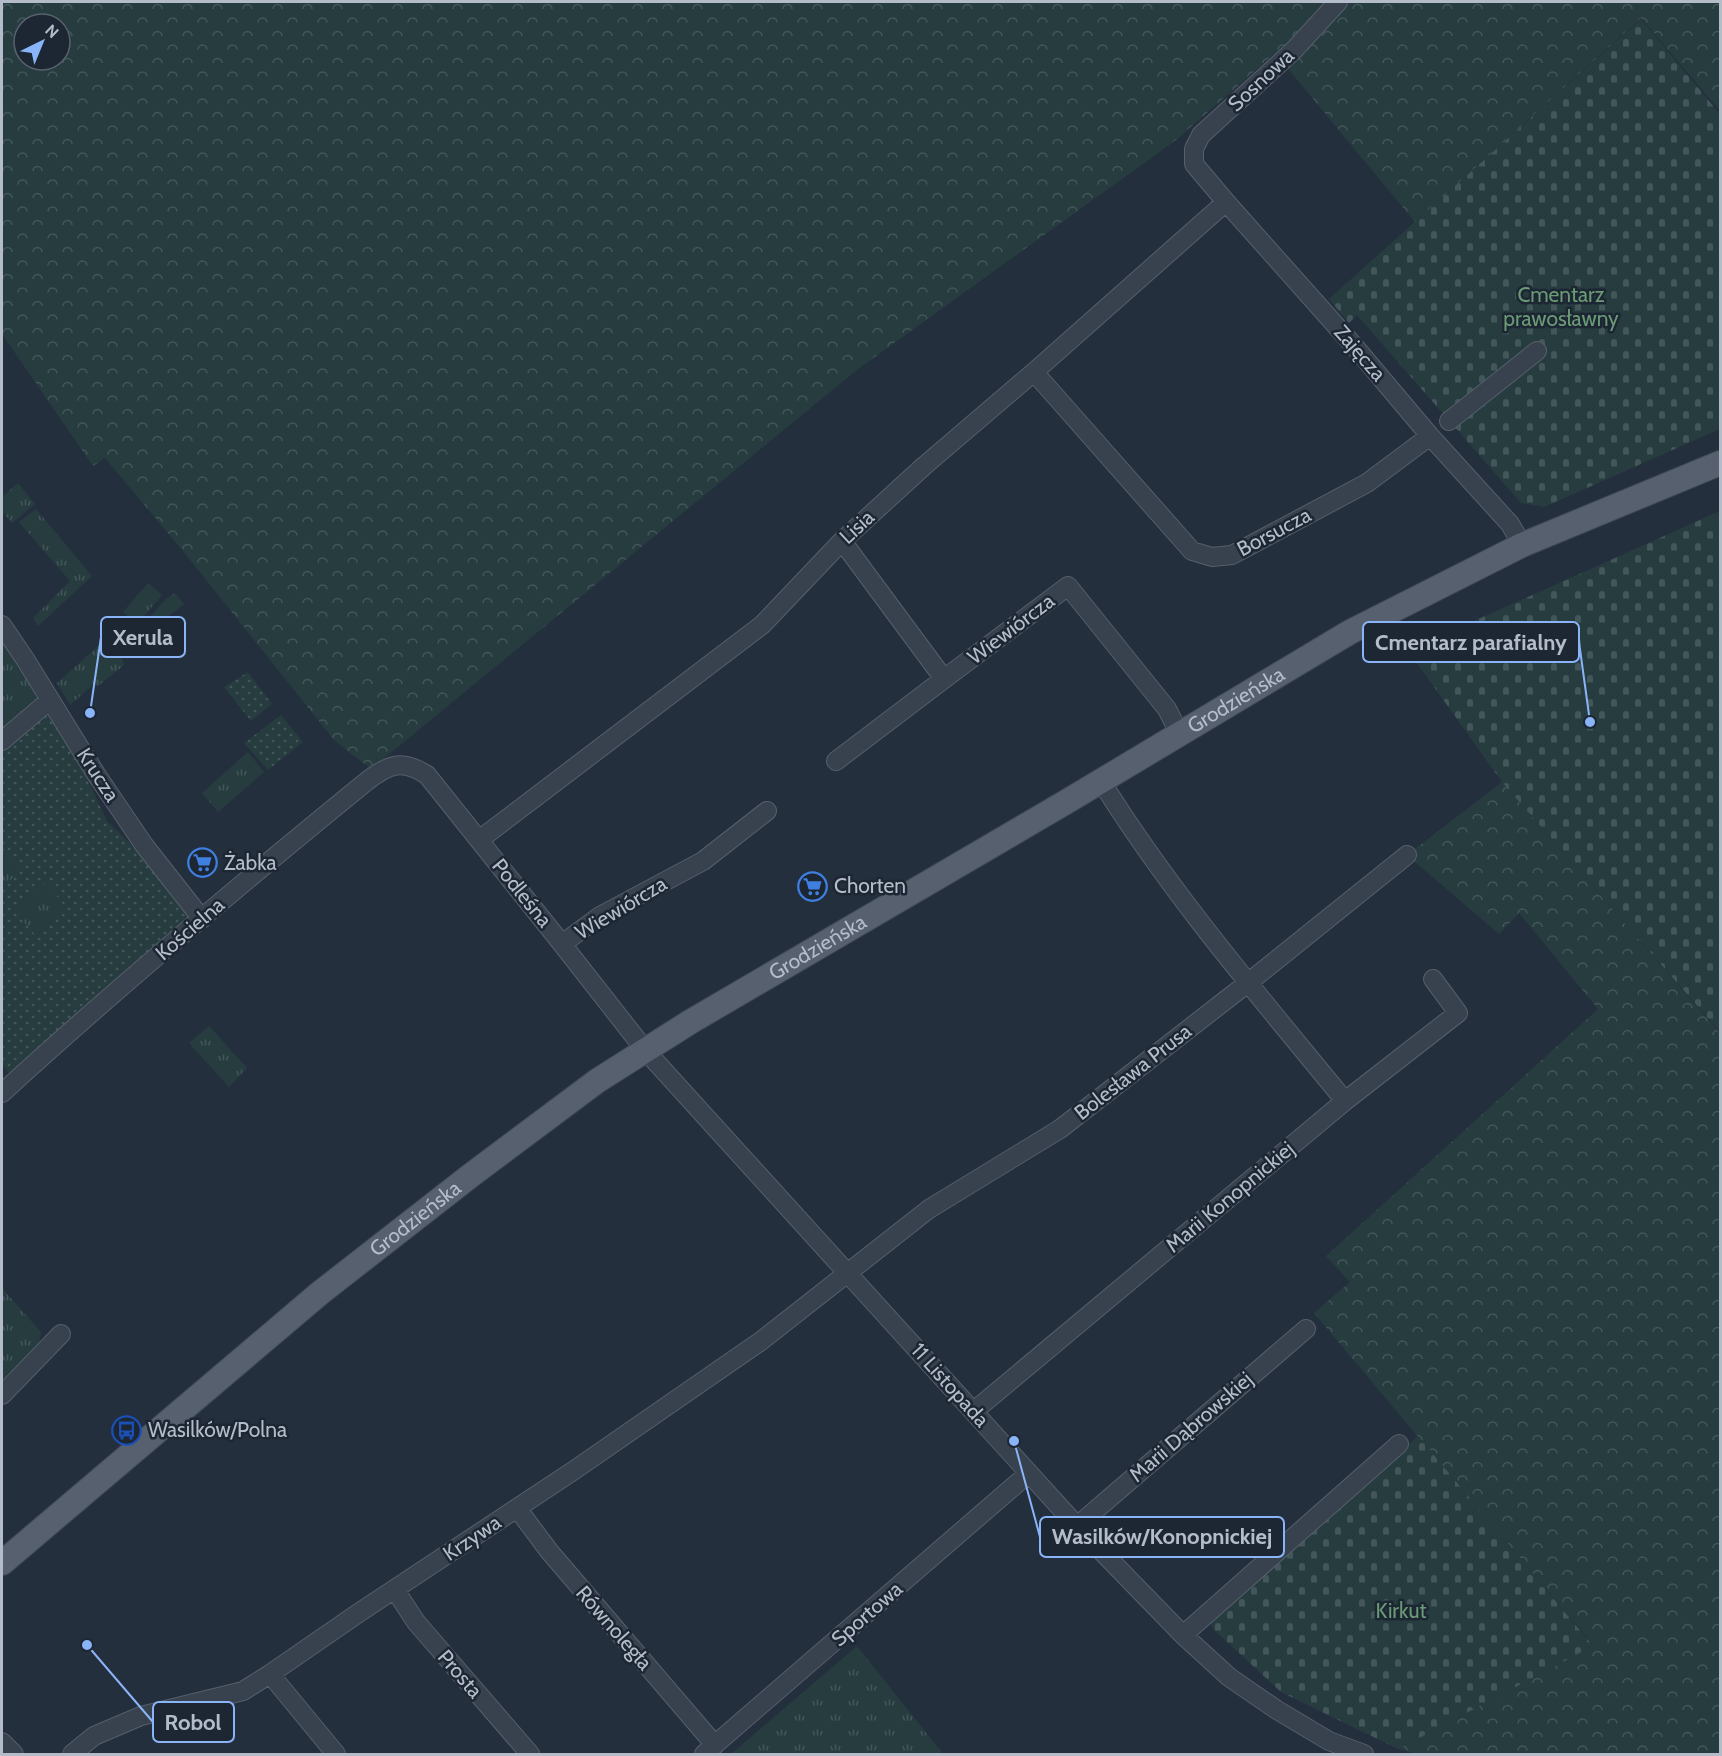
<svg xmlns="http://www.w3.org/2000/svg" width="1722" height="1756" font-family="Cabin,sans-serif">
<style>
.grass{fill:url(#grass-dots)}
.forest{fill:url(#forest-crowns);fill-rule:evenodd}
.cemetery{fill:url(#cemetery-stones)}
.park{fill:url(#park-tufts)}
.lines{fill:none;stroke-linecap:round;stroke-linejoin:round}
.minor-casing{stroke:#565f6c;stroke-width:20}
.major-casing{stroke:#414a57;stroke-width:26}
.minor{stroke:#38414e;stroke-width:18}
.major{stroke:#56606e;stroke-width:24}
.labels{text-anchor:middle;stroke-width:5;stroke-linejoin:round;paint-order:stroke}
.street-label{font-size:21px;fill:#b4bcc9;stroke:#1d2633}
.park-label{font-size:21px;fill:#6b9a76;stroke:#1d2633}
.poi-label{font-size:21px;fill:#b4bcc9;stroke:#1d2633;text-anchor:start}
.leader{fill:none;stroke:#8ab4f8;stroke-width:2}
.callout-dot{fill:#8ab4f8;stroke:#1d2633;stroke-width:2}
.callout{fill:#1d2633;stroke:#8ab4f8;stroke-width:2}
.callout-label{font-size:22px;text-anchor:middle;font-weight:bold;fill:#b4bcc9}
</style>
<defs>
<pattern id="grass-dots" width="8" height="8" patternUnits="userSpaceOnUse" patternTransform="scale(1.5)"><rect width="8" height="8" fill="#263c3f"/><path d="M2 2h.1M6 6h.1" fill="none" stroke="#435659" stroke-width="1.8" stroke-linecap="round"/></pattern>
<pattern id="forest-crowns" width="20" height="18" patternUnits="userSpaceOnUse" patternTransform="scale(1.5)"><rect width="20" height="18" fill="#263c3f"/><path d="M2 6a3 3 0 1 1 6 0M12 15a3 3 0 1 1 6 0" fill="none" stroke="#435659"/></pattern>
<pattern id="cemetery-stones" width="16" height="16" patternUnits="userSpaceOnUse" patternTransform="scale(1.5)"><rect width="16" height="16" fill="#263c3f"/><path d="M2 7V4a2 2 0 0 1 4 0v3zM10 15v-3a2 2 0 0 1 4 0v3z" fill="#435659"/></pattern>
<pattern id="park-tufts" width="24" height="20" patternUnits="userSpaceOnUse" patternTransform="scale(1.5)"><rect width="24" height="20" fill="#263c3f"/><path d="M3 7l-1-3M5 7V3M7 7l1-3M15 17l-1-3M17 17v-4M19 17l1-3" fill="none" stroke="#435659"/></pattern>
</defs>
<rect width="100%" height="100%" fill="#242f3e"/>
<!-- grass -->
<path class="grass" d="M 248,672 L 272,704 L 251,721 L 224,687 Z
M 50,700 L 107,821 L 186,898 L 195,925 L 15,1081 L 2,1065 L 2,752 L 41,717 Z
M 281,715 L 303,742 L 268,770 L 244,743 Z"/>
<!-- forest -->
<path class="forest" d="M 2,2 L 1720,2 L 1720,111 L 1641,18 L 1415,222 L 1275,53 L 1176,140 L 858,369 L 371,769 L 334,740 L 183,551 L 105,458 L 93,466 L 2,334 ZM 24,24 L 60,24 L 60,60 L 24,60 Z
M 1502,782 L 1720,1033 L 1720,1754 L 1420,1754 L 1398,1749 L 1593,1645 L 1314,1313 L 1350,1282 L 1326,1256 L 1598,1009 L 1519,913 L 1499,934 L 1407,855 Z"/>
<!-- cemetery -->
<path class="cemetery" d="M 1641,19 L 1720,114 L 1720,429 L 1544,507 L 1521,503 L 1357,315 L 1349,323 L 1329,299 Z
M 1720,511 L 1720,1032 L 1502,782 L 1417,663 L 1427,642 Z
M 1418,1436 L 1593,1646 L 1398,1749 L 1281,1692 L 1212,1628 L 1211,1620 Z"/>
<!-- park -->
<path class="park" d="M 18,483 L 35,504 L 12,523 L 2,511 L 2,497 Z
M 36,509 L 92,576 L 38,626 L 33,618 L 70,581 L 19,522 Z
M 148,583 L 162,595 L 137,624 L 123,612 Z
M 175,593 L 184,604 L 121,653 L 124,665 L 98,686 L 94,684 L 70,705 L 57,683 L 127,620 L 138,630 L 166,599 Z
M 2,637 L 38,699 L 2,734 Z
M 248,752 L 264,772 L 218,812 L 202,793 Z
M 2,847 L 22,870 L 6,884 L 2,878 Z
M 46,883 L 68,910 L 36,936 L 14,911 Z
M 209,1026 L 247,1068 L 229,1087 L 189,1043 Z
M 2,1288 L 41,1332 L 39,1345 L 2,1386 Z
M 857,1646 L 943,1754 L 731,1754 Z"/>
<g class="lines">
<defs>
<path id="minor" d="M 1338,2 L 1294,50 L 1201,135 L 1194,149 L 1194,164 L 1226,202 L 1355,347 L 1430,436 L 1510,524 L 1522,545
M 1034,372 L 1192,551 L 1212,557 L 1232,555 L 1367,483 L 1430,436
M 1449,421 L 1537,351
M 842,541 L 944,679 L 1068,586 L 1167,709 L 1179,733
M 2,625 L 25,659 L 96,774 L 144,845 L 202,919
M 2,741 L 50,700
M 836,761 L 944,679
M 1101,781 C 1172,895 1260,997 1345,1101
M 479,840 L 762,625 L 842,541 L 924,466 L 1034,372 L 1226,202
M 562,944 L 600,916 L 703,861 L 767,811
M 2,1093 C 120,985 243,882 367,781 C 389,764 402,759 427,775 L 562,944 L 645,1050 L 1077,1526 L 1183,1635 L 1229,1677 L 1277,1710 L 1329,1741 L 1364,1754
M 2,1395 L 61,1334
M 974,1411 L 1345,1101 L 1458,1013 L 1433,979
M 517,1508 L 549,1551 L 715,1745
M 1077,1526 L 1306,1329
M 395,1590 L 416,1622 L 530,1754
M 1183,1635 L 1399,1444
M 270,1674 L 336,1754
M 2,1742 L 14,1754
M 72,1754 L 94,1736 L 141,1716 L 243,1691 L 270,1674 L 357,1614 L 573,1471 L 761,1341 L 929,1209 L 1060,1129 L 1249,982 L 1407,855
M 704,1754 L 1029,1473"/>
<g id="major">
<path id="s1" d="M 2,1563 L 320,1293 L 470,1176 L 597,1081 L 690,1022 L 1066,802 L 1350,632 L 1522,545 L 1720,463"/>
</g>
</defs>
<!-- minor casing -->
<use href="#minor" class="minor-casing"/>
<!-- major casing -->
<use href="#major" class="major-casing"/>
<!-- minor -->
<use href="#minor" class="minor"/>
<!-- major -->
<use href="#major" class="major"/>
</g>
<!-- icons -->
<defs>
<symbol id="supermarket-ring" viewBox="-11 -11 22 22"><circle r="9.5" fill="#1d2633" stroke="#3f7fe0" stroke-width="1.5"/><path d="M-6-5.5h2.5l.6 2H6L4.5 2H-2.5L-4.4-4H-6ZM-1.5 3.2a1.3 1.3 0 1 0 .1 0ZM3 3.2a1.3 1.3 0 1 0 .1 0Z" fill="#3f7fe0"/></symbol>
<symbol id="bus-ring" viewBox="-11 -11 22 22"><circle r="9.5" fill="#1d2633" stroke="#1a4fb4" stroke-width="1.5"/><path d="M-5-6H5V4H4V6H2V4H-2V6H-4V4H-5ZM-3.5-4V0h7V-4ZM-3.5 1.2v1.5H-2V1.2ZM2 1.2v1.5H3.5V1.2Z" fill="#1a4fb4"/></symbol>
</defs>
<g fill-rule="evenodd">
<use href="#supermarket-ring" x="186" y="846" width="33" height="33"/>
<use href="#supermarket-ring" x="796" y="870" width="33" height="33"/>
<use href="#bus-ring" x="110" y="1414" width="33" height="33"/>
</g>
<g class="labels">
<!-- street labels -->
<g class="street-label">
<text transform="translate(1261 80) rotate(-43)" y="7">Sosnowa</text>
<text transform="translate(1360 353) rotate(49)" y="7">Zajęcza</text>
<text transform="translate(857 527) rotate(-43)" y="7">Lisia</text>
<text transform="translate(1274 532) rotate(-28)" y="7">Borsucza</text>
<text transform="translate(1011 629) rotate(-37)" y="7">Wiewiórcza</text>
<text dy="7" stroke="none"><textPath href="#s1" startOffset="1510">Grodzieńska</textPath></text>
<text transform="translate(98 775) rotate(57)" y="7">Krucza</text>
<text transform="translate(522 893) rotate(51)" y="7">Podleśna</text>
<text transform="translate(621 908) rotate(-31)" y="7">Wiewiórcza</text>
<text transform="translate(190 929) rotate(-41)" y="7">Kościelna</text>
<text dy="7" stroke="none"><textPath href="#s1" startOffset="1024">Grodzieńska</textPath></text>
<text transform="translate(1133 1072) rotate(-38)" y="7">Bolesława Prusa</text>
<text transform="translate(1230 1197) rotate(-40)" y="7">Marii Konopnickiej</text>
<text dy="7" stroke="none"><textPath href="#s1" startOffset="538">Grodzieńska</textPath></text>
<text transform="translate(950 1385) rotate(48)" y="7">11 Listopada</text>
<text transform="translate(1191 1427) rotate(-41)" y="7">Marii Dąbrowskiej</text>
<text transform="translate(472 1538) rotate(-34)" y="7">Krzywa</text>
<text transform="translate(867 1614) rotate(-41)" y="7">Sportowa</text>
<text transform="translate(614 1628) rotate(49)" y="7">Równoległa</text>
<text transform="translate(460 1674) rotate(49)" y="7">Prosta</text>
</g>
<!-- park labels -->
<g class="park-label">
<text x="1561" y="302">Cmentarz<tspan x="1561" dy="24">prawosławny</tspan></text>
<text x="1401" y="1618">Kirkut</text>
</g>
<!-- poi labels -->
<g class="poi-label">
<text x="224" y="870">Żabka</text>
<text x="834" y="893">Chorten</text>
<text x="148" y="1437">Wasilków/Polna</text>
</g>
</g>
<!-- callouts -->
<path class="leader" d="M90 713L101 637M1590 722L1579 642M1014 1441L1040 1537M87 1645L153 1722"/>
<g class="callout-dot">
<circle cx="90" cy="713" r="6"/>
<circle cx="1590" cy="722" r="6"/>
<circle cx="1014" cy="1441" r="6"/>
<circle cx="87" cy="1645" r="6"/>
</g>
<g class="callout">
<rect x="101" y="617" width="84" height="40" rx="6"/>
<rect x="1363" y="622" width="216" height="40" rx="6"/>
<rect x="1040" y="1517" width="244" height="40" rx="6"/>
<rect x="153" y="1702" width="81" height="40" rx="6"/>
</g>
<g class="callout-label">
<text x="143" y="645">Xerula</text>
<text x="1471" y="650">Cmentarz parafialny</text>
<text x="1162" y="1544">Wasilków/Konopnickiej</text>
<text x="193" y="1730">Robol</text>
</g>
<!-- border -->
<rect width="1722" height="1756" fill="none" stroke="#b4bcc9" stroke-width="6"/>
<!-- north arrow -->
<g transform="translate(42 42) rotate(43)"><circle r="28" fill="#1d2633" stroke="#59626f" stroke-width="1.5"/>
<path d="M0-4.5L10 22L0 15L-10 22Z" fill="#8ab4f8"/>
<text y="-9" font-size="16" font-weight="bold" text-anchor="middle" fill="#b4bcc9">N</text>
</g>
</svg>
